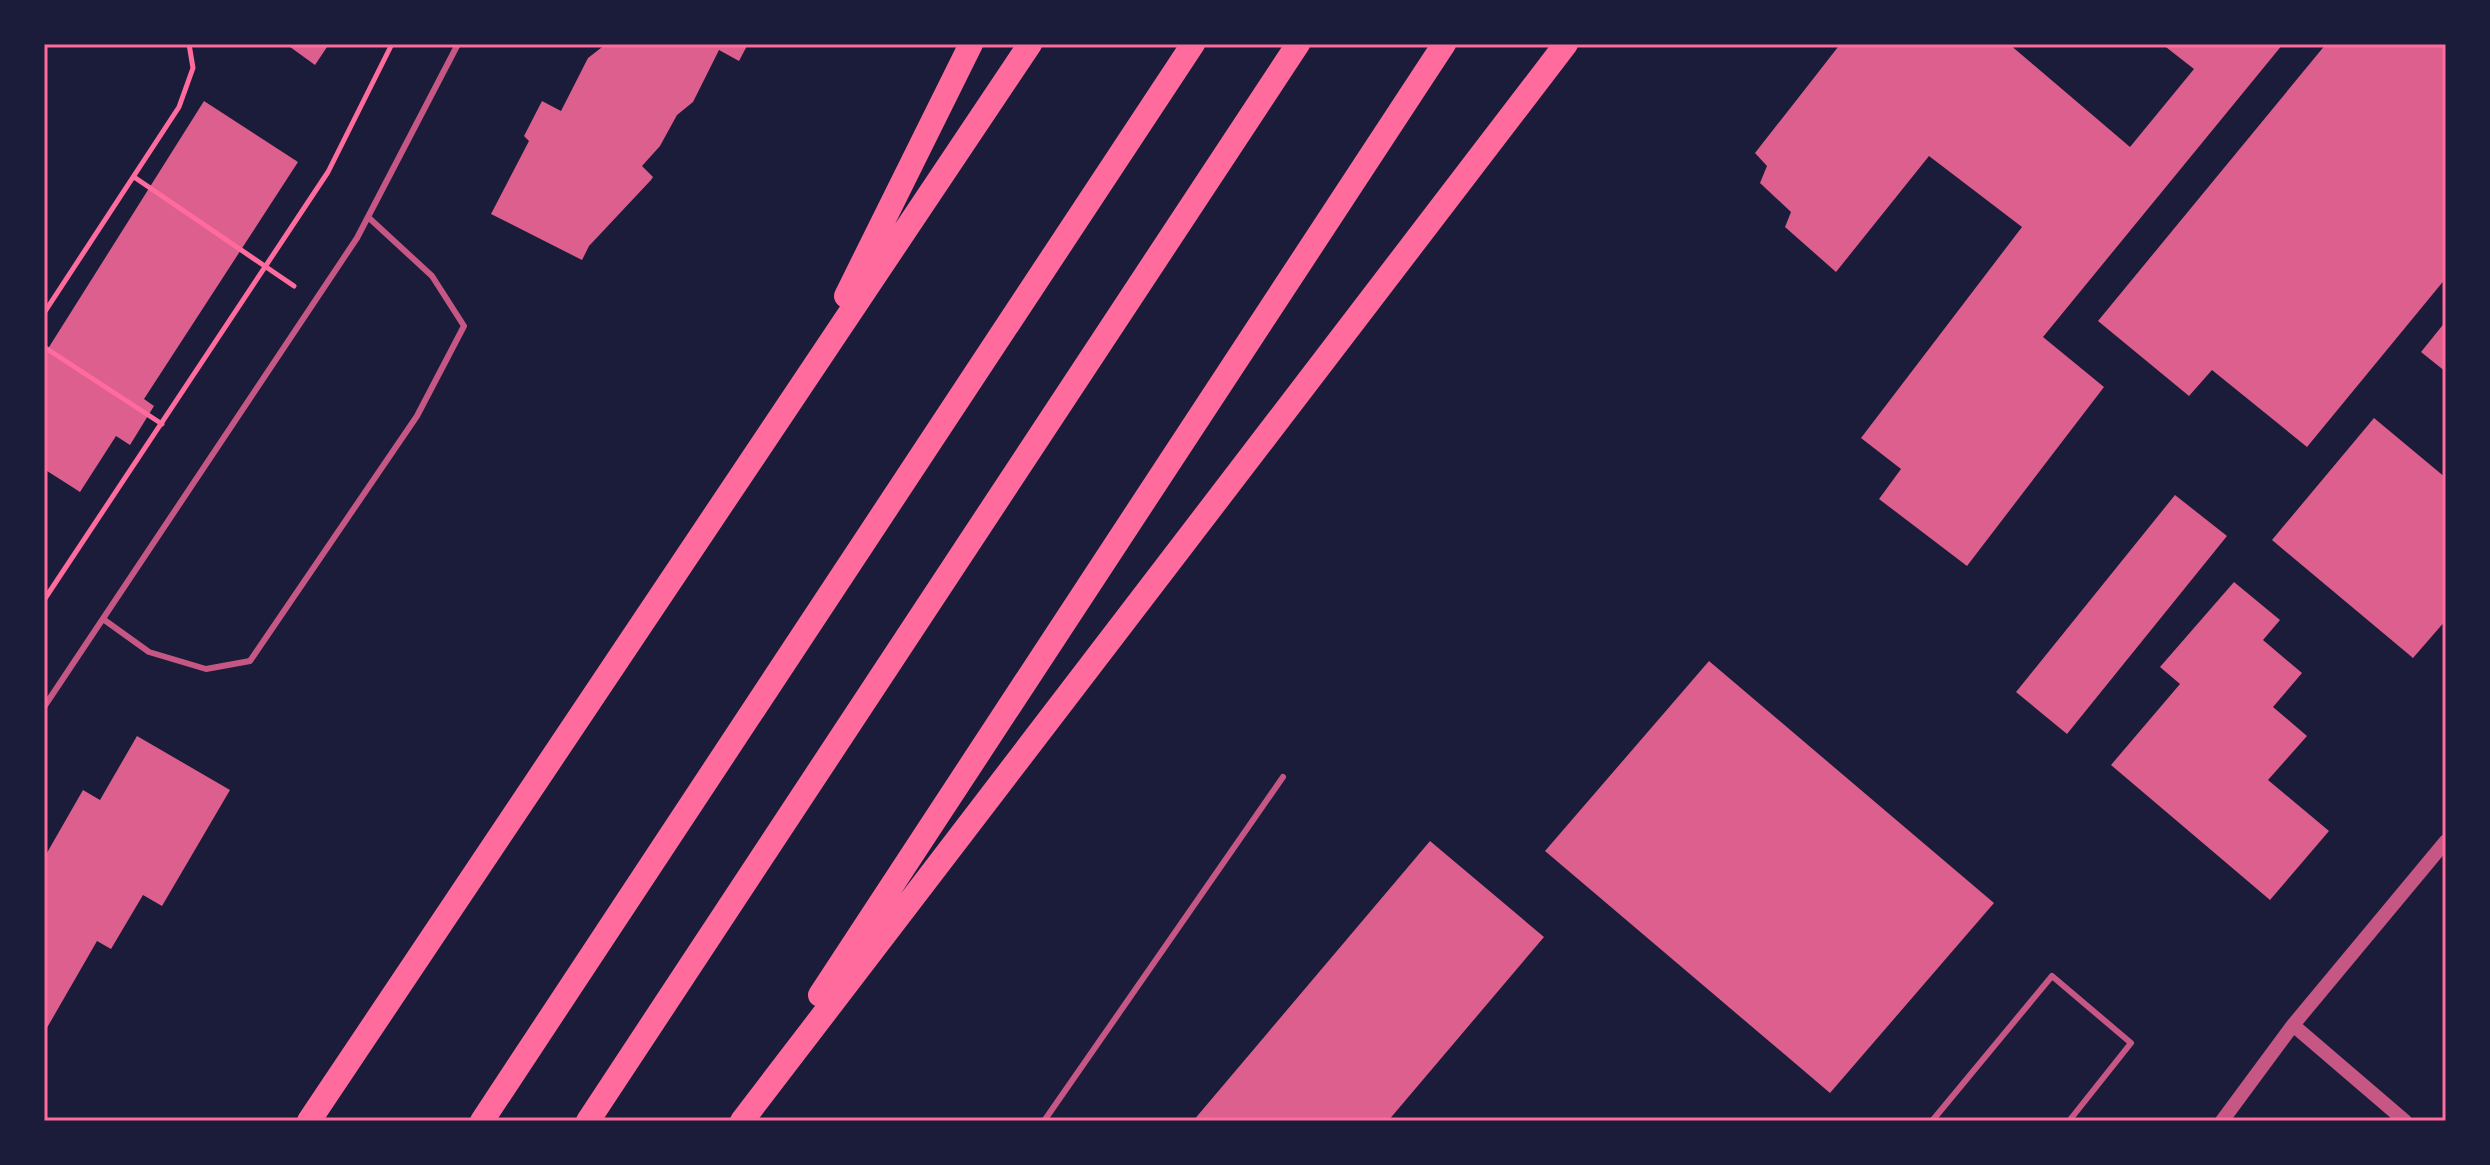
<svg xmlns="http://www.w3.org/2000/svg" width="2490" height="1165" font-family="Mulish,sans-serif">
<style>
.building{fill:#dd5f8e}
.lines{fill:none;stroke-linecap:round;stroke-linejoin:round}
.path{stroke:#ff6b9d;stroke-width:5}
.service{stroke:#c65784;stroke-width:6}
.tertiary{stroke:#c65784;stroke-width:14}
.motorway{stroke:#ff6b9d;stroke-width:24}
.neatline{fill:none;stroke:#ff6b9d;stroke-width:3}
</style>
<rect width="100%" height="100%" fill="#1b1b3a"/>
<!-- building -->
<path class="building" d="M 286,44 L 329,44 L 315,65 Z
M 606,44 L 748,44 L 739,61 L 719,50 L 693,102 L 677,115 L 660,146 L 642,166 L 653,177 L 651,180 L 589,246 L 582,260 L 491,214 L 529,141 L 524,136 L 542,101 L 561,111 L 588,58 Z
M 1835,44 L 2009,44 L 2130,147 L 2194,69 L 2162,44 L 2283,44 L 2043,337 L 2104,387 L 1967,566 L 1879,499 L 1901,469 L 1861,438 L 2022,227 L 1929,156 L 1836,272 L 1785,227 L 1791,212 L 1760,183 L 1767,166 L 1755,153 L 1838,47 Z
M 2326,44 L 2446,44 L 2446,278 L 2307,447 L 2212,370 L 2189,396 L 2098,321 Z
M 204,101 L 298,162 L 144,399 L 154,406 L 130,445 L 116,436 L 80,492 L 44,469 L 44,355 Z
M 2446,321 L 2446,372 L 2421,352 Z
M 2374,418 L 2446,478 L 2446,620 L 2413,658 L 2272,540 Z
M 2175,495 L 2227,536 L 2067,734 L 2016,692 Z
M 2234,582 L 2280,620 L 2263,640 L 2302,673 L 2273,707 L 2307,736 L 2268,780 L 2329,831 L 2270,900 L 2111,765 L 2180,684 L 2160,667 Z
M 1709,661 L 1994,903 L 1830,1093 L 1545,851 Z
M 137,736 L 230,790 L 162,906 L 143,895 L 111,949 L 97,941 L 44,1033 L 44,858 L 83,790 L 100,800 Z
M 1430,841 L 1544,937 L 1388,1121 L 1193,1121 Z"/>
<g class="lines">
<!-- path -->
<path class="path" d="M 134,177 L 294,286
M 44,313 L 179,107 L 193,68 L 189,44
M 44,347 L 162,424
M 44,600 L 328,172 L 392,44"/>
<!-- service -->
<path class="service" d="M 103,619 L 149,652 L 206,669 L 250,661 L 417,416 L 464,326 L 432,276 L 368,217
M 44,707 L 357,238 L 458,44
M 1044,1121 L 1283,777
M 1932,1121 L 2052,976 L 2131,1043 L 2069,1121"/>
<!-- tertiary -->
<path class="tertiary" d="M 2293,1025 L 2405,1121
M 2222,1121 L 2293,1025 L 2446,841"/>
<!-- motorway -->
<path class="motorway" d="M 846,296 L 971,44
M 820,995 L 1444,44
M 309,1121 L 1030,44
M 482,1121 L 1193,44
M 588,1121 L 1298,44
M 742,1121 L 1566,44"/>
</g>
<!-- border -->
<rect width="2490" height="1165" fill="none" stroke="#1b1b3a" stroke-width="92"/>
<rect x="46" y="46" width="2398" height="1073" class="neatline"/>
</svg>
